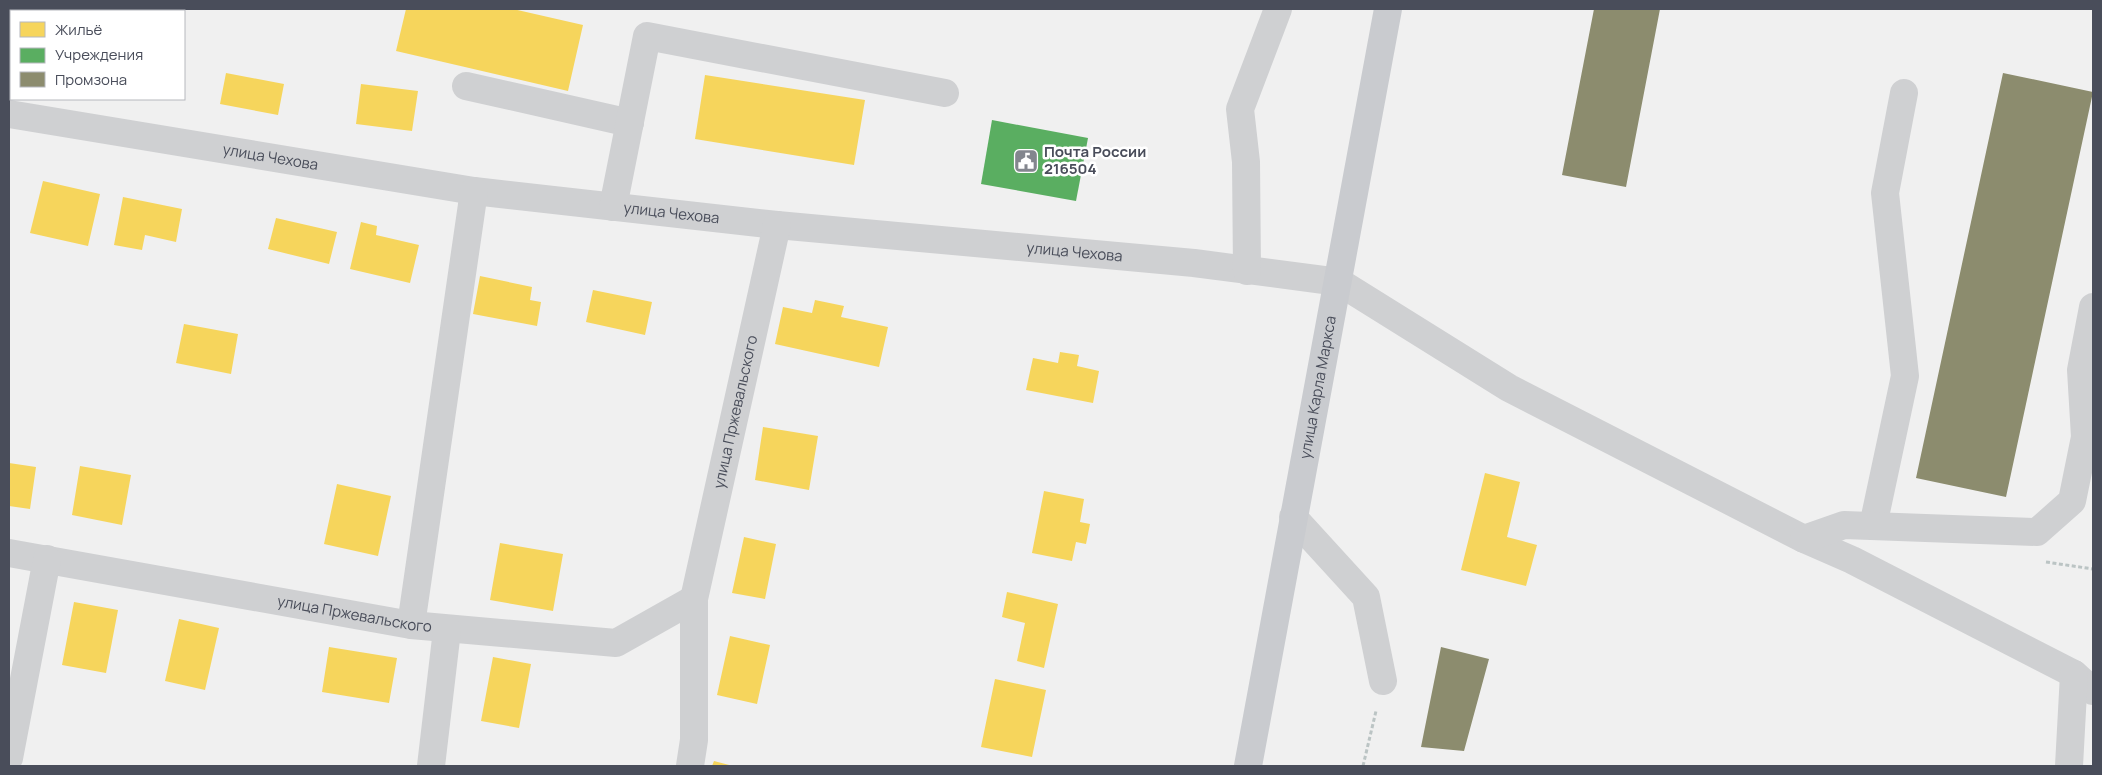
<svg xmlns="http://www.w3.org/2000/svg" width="2102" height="775" font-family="Manrope,sans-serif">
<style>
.homes{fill:#f6d55c}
.public{fill:#5aae61}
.industry{fill:#8c8c6e}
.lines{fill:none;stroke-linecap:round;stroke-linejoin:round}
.path{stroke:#bbc4c4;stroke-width:3;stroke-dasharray:4 2.5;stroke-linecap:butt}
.minor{stroke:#cfd0d2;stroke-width:28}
.major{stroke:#c9cbcf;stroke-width:28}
.labels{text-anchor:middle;stroke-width:5;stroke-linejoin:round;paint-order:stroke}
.poi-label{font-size:15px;font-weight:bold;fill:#494d5a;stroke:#fff;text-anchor:start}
.street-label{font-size:15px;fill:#494d5a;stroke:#fff}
</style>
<rect width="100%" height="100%" fill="#f0f0f0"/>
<!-- homes -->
<path class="homes" d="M 406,9 L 513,9 L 583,25 L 568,91 L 396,51 Z
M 9,33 L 11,33 L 11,70 L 9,69 Z
M 226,73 L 284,84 L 278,115 L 220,104 Z
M 705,75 L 865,100 L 854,165 L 695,139 Z
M 361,84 L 418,91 L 412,131 L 356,124 Z
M 43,181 L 100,194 L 88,246 L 30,233 Z
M 123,197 L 182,209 L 176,242 L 145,235 L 142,250 L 114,245 Z
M 276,218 L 337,232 L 329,264 L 268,249 Z
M 361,222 L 377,226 L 376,235 L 419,245 L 410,283 L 350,269 Z
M 480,276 L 532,287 L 530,300 L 541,302 L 537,326 L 473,314 Z
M 593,290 L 652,302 L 645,335 L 586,322 Z
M 815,300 L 844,306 L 841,317 L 888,327 L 879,367 L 775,344 L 783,307 L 812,313 Z
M 184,324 L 238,334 L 231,374 L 176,363 Z
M 1060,352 L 1079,355 L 1077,366 L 1099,371 L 1093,403 L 1026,390 L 1033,358 L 1058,363 Z
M 763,427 L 818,436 L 809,490 L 755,480 Z
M 9,463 L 36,467 L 30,509 L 9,506 Z
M 80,466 L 131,475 L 122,525 L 72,515 Z
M 1485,473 L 1520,482 L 1507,537 L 1537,545 L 1526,586 L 1461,570 Z
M 337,484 L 391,496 L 378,556 L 324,544 Z
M 1044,491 L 1084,499 L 1080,522 L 1090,524 L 1086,544 L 1076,542 L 1072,561 L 1032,553 Z
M 744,537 L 776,544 L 765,599 L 732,593 Z
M 500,543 L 563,554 L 553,611 L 490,600 Z
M 1007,592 L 1058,604 L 1044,668 L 1017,661 L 1025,623 L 1002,617 Z
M 74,602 L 118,610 L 106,673 L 62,665 Z
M 179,619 L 219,628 L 205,690 L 165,681 Z
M 730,636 L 770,645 L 757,704 L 717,695 Z
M 329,647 L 397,658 L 389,703 L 322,692 Z
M 493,657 L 531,664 L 519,728 L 481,721 Z
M 995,679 L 1046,690 L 1032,757 L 981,747 Z
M 714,761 L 733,766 L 712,766 Z"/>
<!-- public -->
<path class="public" d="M 992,120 L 1088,138 L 1076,201 L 981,184 Z"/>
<!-- industry -->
<path class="industry" d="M 1594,9 L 1660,9 L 1626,187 L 1562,175 Z
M 2003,73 L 2093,92 L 2006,497 L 1916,478 Z
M 1441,647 L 1489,659 L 1464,751 L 1421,747 Z"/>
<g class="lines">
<!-- path -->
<path class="path" d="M 2046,562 L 2093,569
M 1363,766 L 1376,711"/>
<!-- minor -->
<g class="minor">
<path d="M 466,86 L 630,123"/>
<path id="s1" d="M 9,114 L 474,191 L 777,225 L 1194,263 L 1339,282 L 1509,388 L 1804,539 L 1852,560 L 2074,674 L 2093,691"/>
<path d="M 613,207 L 647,36 L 945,93"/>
<path d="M 1247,271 L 1246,162 L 1240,109 L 1278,9"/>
<path d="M 1293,517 L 1366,597 L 1383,681"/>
<path d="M 1873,526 L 1905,376 L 1885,193 L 1904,93"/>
<path d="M 1804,539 L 1844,525 L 2037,532 L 2072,501 L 2085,437 L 2081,370 L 2093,307"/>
<path id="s2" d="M 9,553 L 411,625 L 616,643 L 694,599"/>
<path d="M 411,625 L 474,191"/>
<path d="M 9,758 L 47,559"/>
<path d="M 431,766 L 447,630"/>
<path id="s3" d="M 690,766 L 694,740 L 694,599 L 777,225"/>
<path d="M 2069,766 L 2074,674"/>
</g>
<!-- major -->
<path class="major" id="s4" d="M 1248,766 L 1388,9"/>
</g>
<!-- icons -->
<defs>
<symbol id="civic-square" viewBox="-11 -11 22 22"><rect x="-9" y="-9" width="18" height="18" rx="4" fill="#83868e" stroke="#fff"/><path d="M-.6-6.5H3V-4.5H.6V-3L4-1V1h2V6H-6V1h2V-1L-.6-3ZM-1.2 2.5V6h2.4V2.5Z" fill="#fff"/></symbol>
</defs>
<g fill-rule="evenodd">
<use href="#civic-square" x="1012" y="147" width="28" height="28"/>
</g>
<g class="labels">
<!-- poi labels -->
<g class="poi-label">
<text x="1044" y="157">Почта России<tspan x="1044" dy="17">216504</tspan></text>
</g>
<!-- street labels -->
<g class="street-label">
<text dy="5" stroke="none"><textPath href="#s1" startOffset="265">улица Чехова</textPath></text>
<text dy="5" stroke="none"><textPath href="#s1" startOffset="670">улица Чехова</textPath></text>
<text dy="5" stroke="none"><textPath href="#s1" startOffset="1075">улица Чехова</textPath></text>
<text dy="5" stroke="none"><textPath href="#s4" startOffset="385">улица Карла Маркса</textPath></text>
<text dy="5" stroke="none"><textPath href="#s3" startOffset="359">улица Пржевальского</textPath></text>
<text dy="5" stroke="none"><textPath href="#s2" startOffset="351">улица Пржевальского</textPath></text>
</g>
</g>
<!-- border -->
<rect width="2102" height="775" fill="none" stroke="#494d5a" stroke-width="20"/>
<!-- legend -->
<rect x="10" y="10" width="175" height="90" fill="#ffffff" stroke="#b6b8bd"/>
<rect x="20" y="22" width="25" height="15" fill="#f6d55c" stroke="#b6b8bd"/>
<text x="55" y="35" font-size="15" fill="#494d5a">Жильё</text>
<rect x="20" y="48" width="25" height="15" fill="#5aae61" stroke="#b6b8bd"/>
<text x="55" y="60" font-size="15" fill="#494d5a">Учреждения</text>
<rect x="20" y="72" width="25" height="15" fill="#8c8c6e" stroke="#b6b8bd"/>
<text x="55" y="85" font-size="15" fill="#494d5a">Промзона</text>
</svg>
